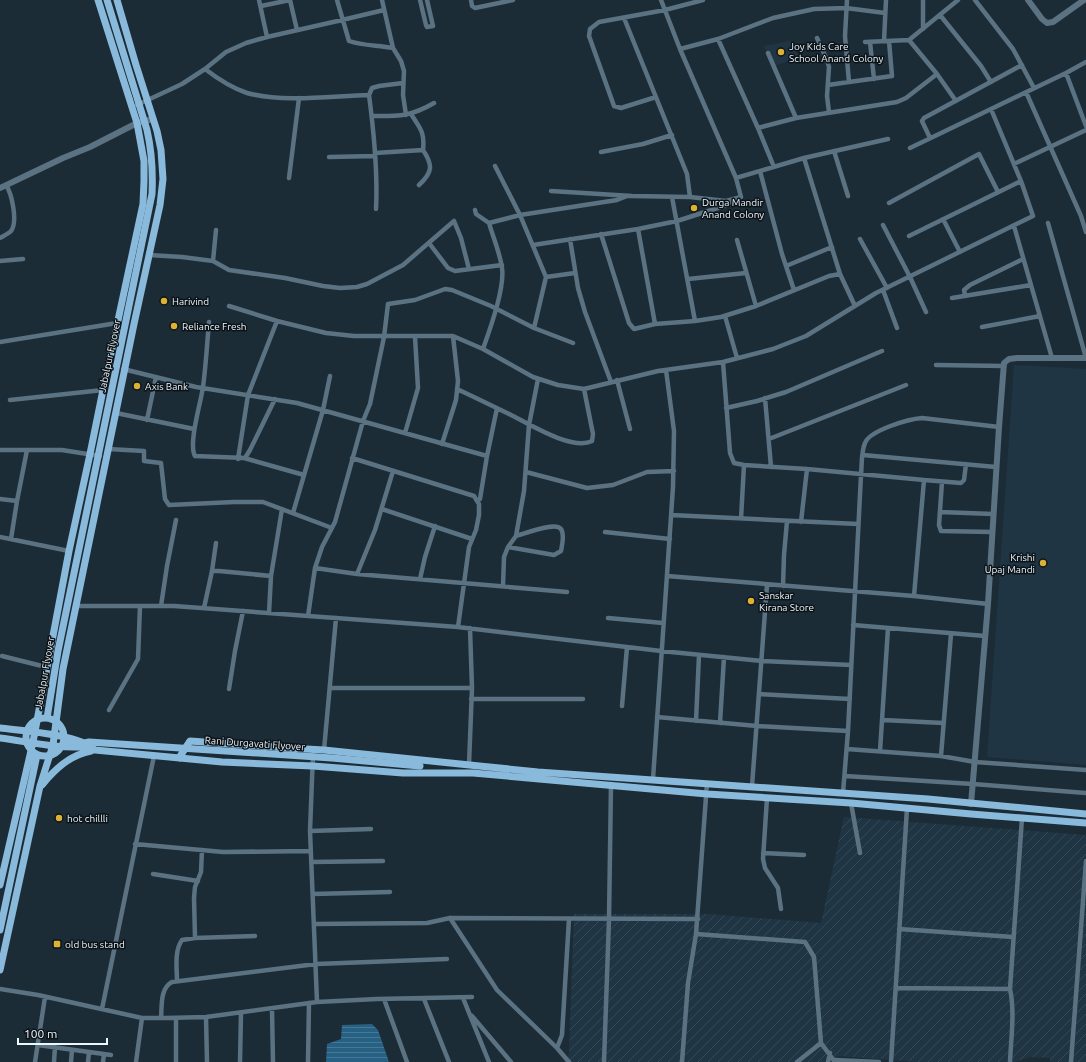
<svg xmlns="http://www.w3.org/2000/svg" width="1086" height="1062" font-family="Ubuntu,sans-serif">
<style>
.built{fill:#1f3544}
.industrial{fill:url(#industrial-furrows)}
.water{fill:url(#water-rules)}
.lines{fill:none;stroke-linecap:round;stroke-linejoin:round}
.minor{stroke:#5b7282;stroke-width:4.5}
.tertiary{stroke:#5b7282;stroke-width:6}
.primary{stroke:#8abadb;stroke-width:7}
.primary-bridge{stroke:#8abadb;stroke-width:7}
.poi-dot{fill:#ddb133;stroke:#0c1318;stroke-width:1.5}
.labels{text-anchor:middle;stroke-width:3;stroke-linejoin:round;paint-order:stroke}
.poi-label{font-size:10px;fill:#ecf6fd;stroke:#0c1318;text-anchor:start}
.street-label{font-size:10px;fill:#ecf6fd;stroke:#0c1318}
</style>
<defs>
<pattern id="industrial-furrows" width="10" height="10" patternUnits="userSpaceOnUse"><rect width="10" height="10" fill="#1f3544"/><path d="M-1 1l2-2M0 10L10 0M9 11l2-2" fill="none" stroke="#354957"/></pattern>
<pattern id="water-rules" width="6" height="5" patternUnits="userSpaceOnUse"><rect width="6" height="5" fill="#266082"/><path d="M0 2.5h6" fill="none" stroke="#467795"/></pattern>
</defs>
<rect width="100%" height="100%" fill="#1c2c36"/>
<!-- built -->
<path class="built" d="M 789,41 L 794,43 L 798,57 L 773,67 L 764,46 Z
M 1014,365 L 1086,369 L 1086,765 L 987,757 Z"/>
<!-- industrial -->
<path class="industrial" d="M 844,817 L 1086,835 L 1086,1062 L 1050,1062 L 1050,1058 L 1029,1057 L 1015,1062 L 918,1062 L 838,1056 L 830,1062 L 567,1062 L 569,1052 L 574,914 L 708,914 L 821,923 Z"/>
<!-- water -->
<path class="water" d="M 372,1024 L 378,1030 L 389,1062 L 326,1062 L 327,1044 L 341,1039 L 342,1025 Z"/>
<g class="lines">
<!-- minor -->
<path class="minor" d="M 259,0 L 267,37
M 337,0 L 349,41 C 363,46 379,45 393,48
M 382,0 L 393,48 L 401,61 L 404,71 L 403,95 L 406,115
M 420,0 L 426,25 L 427,27 L 433,26 L 427,0
M 471,0 L 472,6 L 475,8 L 513,0
M 975,0 L 1013,49 L 1034,88
M 261,6 L 290,0 L 297,30
M 940,15 L 981,66 L 991,82
M 624,18 L 687,174 L 690,197
M 923,29 L 923,0
M 817,38 L 827,60 L 829,67 L 827,96 L 829,112
M 718,39 L 758,128 L 774,167
M 909,40 L 937,74 L 956,101
M 884,41 L 886,0
M 865,42 L 909,40 L 958,0
M 870,42 L 874,79
M 680,49 L 718,39 L 773,18 L 814,9 L 846,8 L 885,13
M 768,53 L 796,118
M 205,69 C 218,79 232,88 247,93 C 285,103 331,96 369,95 C 374,133 378,170 376,209
M 1066,73 L 1086,126
M 849,82 L 892,76 L 889,41
M 828,85 L 849,82 L 845,36 L 847,0
M 1026,92 L 1081,216 L 1086,232
M 369,95 L 372,88 L 379,86 L 403,83
M 656,97 L 621,108 L 614,106 L 589,36 L 590,29 L 599,22 L 665,10 L 703,0
M 137,105 L 182,84 L 205,69 L 226,52 L 246,43 L 267,37 L 342,20 L 384,10
M 411,114 C 420,128 425,132 423,150 C 433,165 433,172 419,185
M 372,116 C 398,116 410,117 434,103
M 758,128 L 796,118 L 897,102 L 906,98 L 937,74
M 930,138 L 922,121 L 924,118 L 1022,65
M 910,148 L 1066,73 L 1086,62
M 834,151 L 848,196
M 601,152 L 643,144 L 672,135
M 375,153 L 423,150
M 329,157 L 375,156
M 804,158 L 840,274 L 855,306
M 1014,164 L 1086,130
M 495,166 L 520,215 L 546,277 L 534,328
M 760,171 L 782,254 L 794,290
M 289,178 L 299,98
M 736,178 L 804,158 L 888,139
M 551,191 L 632,196 L 690,197 L 726,201 L 741,197 L 736,178 L 680,49 L 661,0
M 672,197 L 695,321
M 889,203 L 979,154 L 998,192
M 475,210 L 476,214 L 489,223
M 943,219 L 960,252
M 1048,223 L 1086,358
M 883,225 L 910,277 L 926,312
M 1014,226 L 1052,358
M 638,229 L 655,324
M 601,234 L 629,323 L 634,329 L 655,324 L 695,321 L 721,317 L 756,306 L 829,276 L 840,274
M 909,236 L 1021,181
M 0,238 C 3,236 8,234 11,231 C 18,222 12,194 6,185
M 570,239 L 578,288 L 585,312 L 611,382
M 860,239 L 887,288
M 737,240 L 756,306
M 429,243 L 448,268 L 455,271 L 502,265
M 533,245 L 638,229 L 677,221 L 727,205 L 731,201
M 149,255 L 182,257 L 213,261 L 229,270 L 285,278 L 323,286 L 340,288 L 357,287 L 367,284 L 403,265 L 454,221 L 461,238 L 469,269
M 0,261 L 23,259
M 213,261 L 216,230
M 786,266 L 832,247
M 546,277 L 575,273
M 688,279 L 746,273
M 883,290 L 897,328
M 965,295 L 964,290 L 970,285 L 1023,259
M 952,298 L 1031,285
M 229,306 L 277,321 L 326,333 L 354,336 L 453,336 L 483,349 L 533,377 L 558,385 L 584,389 L 658,371 L 723,362 L 773,349 L 806,336 L 876,293 L 1033,216 L 1021,181 L 991,109
M 725,316 L 737,358
M 209,322 C 207,344 206,365 203,387 C 201,402 188,444 195,456 L 245,458 L 250,450 L 275,399
M 982,327 L 1040,316
M 0,342 L 117,323
M 483,349 C 490,329 505,288 502,268 C 500,253 493,237 489,223 L 520,215 L 617,200 L 627,196
M 723,362 L 730,453 L 734,463 L 744,465
M 936,365 L 1004,366
M 123,369 L 196,387 L 297,403 L 487,456
M 617,380 L 630,429
M 457,389 C 476,398 495,407 513,416 C 531,425 573,451 592,441 L 593,434 L 584,389
M 765,398 L 771,467
M 10,400 L 103,390
M 726,408 L 757,401 L 786,392 L 882,351
M 116,413 L 194,429
M 147,420 L 156,377
M 405,433 L 418,388 L 415,337
M 769,439 L 906,385
M 442,444 L 456,400 L 458,381 L 453,336
M 108,449 L 144,451 L 144,461 L 161,463 L 165,499 L 169,505 L 234,502 L 263,502 L 332,528
M 0,450 L 62,450 L 100,456
M 863,455 L 996,467
M 244,458 L 304,475
M 352,458 L 474,496 L 479,504 L 479,515 L 476,530 L 469,547 L 458,627
M 238,459 L 248,395 L 277,321
M 526,472 L 587,488 L 613,485 L 647,472 L 674,471
M 924,480 L 961,483 L 964,480 L 966,464
M 942,482 L 939,525 L 941,531 L 992,532
M 0,499 L 17,501
M 480,499 L 487,456 L 497,408
M 382,509 L 472,539
M 940,512 L 993,514
M 293,513 L 323,410 L 330,376
M 671,515 L 858,524
M 741,519 L 744,465 L 807,469 L 924,480 L 914,596
M 801,522 L 807,469
M 605,532 L 670,539
M 0,537 L 69,551
M 11,539 L 17,501 L 27,450
M 508,547 L 554,555 L 561,551 C 562,545 565,535 561,529 C 556,521 524,534 516,536
M 315,568 L 357,574 L 567,592
M 212,571 L 219,571 L 271,576
M 357,574 L 375,530 L 393,471
M 667,576 L 914,596 L 988,604
M 420,579 L 425,557 L 435,526
M 503,586 L 504,557 L 508,547 L 516,536 L 524,491 L 529,425 L 538,379
M 783,586 L 784,555 L 787,521
M 76,606 L 174,606 L 458,627 L 661,651 L 762,661 L 851,665
M 161,606 L 167,566 L 176,520
M 204,608 L 212,571 L 216,543
M 269,613 L 271,576 L 282,509
M 308,616 L 315,568 L 322,547 L 335,522 L 363,421 L 370,404 L 384,337 L 388,304 L 415,300 L 445,289 L 452,290 L 491,306 L 534,328 L 573,343
M 608,618 L 663,623
M 853,625 L 985,636
M 2,656 L 46,667
M 330,688 L 472,688
M 229,689 L 235,651 L 243,611
M 759,694 L 850,699
M 471,699 L 583,699
M 622,706 L 627,647
M 109,710 L 138,659 L 140,606
M 657,717 L 757,726 L 848,731
M 883,720 L 943,723
M 696,721 L 699,655
M 720,723 L 724,657
M 847,749 L 941,756 L 975,762 L 1086,770
M 324,750 L 336,618
M 880,751 L 888,628
M 313,754 L 310,831 L 317,1002
M 941,756 L 951,634
M 469,765 L 472,688 L 470,628
M 845,776 L 973,784 L 1086,793
M 653,779 L 673,487 L 674,431 L 666,370
M 707,783 L 696,934 L 805,942 L 814,957 L 821,1043 L 835,1062
M 752,786 L 767,585
M 843,793 L 848,731 L 861,475 C 862,465 861,452 865,443 C 870,430 909,419 922,418 L 999,427
M 767,798 L 763,859 L 765,868 L 778,888 L 781,909
M 851,803 L 860,853
M 310,831 L 371,829
M 135,844 L 223,852 L 311,851
M 763,853 L 804,855
M 311,862 L 383,861
M 153,874 L 198,881
M 313,894 L 390,892
M 450,918 L 497,990 L 557,1048 L 569,1062
M 314,924 L 427,923 L 450,918 L 698,919
M 899,929 L 1013,937
M 195,938 L 194,898 L 195,887 L 201,872 L 202,850
M 177,981 C 177,969 174,951 182,940 L 195,938 L 255,936
M 896,988 L 1010,989 L 1022,818
M 0,989 L 38,995 L 142,1018 L 166,1018 L 206,1017 L 317,1002 L 377,999 L 472,997
M 1010,989 C 1015,1012 1011,1038 1010,1062
M 463,998 L 489,1062
M 384,999 L 407,1062
M 424,999 L 449,1062
M 102,1009 L 154,756
M 272,1009 L 273,1062
M 472,1016 L 511,1062
M 206,1017 L 207,1062
M 161,1018 C 162,1006 160,988 172,982 L 316,964 L 447,959
M 176,1018 L 176,1062
M 38,1045 L 111,1055
M 557,1048 L 562,1035 L 569,919
M 835,1060 L 879,1062
M 35,1062 L 45,997
M 54,1062 L 55,1047
M 71,1062 L 72,1050
M 88,1062 L 89,1052
M 103,1062 L 104,1054
M 136,1062 L 142,1018
M 240,1062 L 241,1013
M 308,1062 L 309,1003
M 604,1062 L 609,919 L 611,784
M 682,1062 L 688,983 L 696,934
M 797,1062 L 821,1043
M 828,1062 L 830,1053
M 891,1062 L 907,808
M 1071,1062 L 1086,861"/>
<!-- tertiary -->
<path class="tertiary" d="M 1028,0 L 1042,19 L 1047,23 L 1053,22 L 1084,0
M 0,188 L 63,158 L 90,147 L 137,123 L 153,119
M 971,804 L 988,604 L 999,427 L 1004,363 L 1009,359 L 1017,358 L 1086,358"/>
<!-- primary -->
<path class="primary" d="M 0,728 C 24,731 78,734 95,750 L 222,762 L 313,766 L 403,773 L 473,773 L 707,794 L 851,803 L 971,814 L 1086,823
M 0,738 C 30,742 61,750 91,746
M 179,758 L 190,741 L 288,748 L 324,750 L 538,772 L 928,799 L 1086,814
M 42,785 C 55,769 70,755 91,751
M 0,885 L 33,742 L 69,551 L 90,454 L 103,390 L 143,204 L 144,181 L 144,161 L 137,123 L 98,0
M 0,930 L 37,755
M 0,970 L 40,786 L 53,745 L 63,669 L 134,324 L 160,205 L 163,179 L 161,150 L 157,131 L 136,65 L 117,0"/>
<!-- primary-bridge -->
<path class="primary-bridge" d="M26 737a19 19 0 1 1 38 0a19 19 0 1 1-38 0Z
M 47,718 L 58,651 L 152,194 C 153,172 152,152 147,130 L 107,0
M 64,743 L 81,744 L 89,742 L 332,758 L 420,766"/>
</g>
<!-- markers -->
<g class="poi-dot">
<circle cx="781" cy="52" r="4"/>
<circle cx="694" cy="208" r="4"/>
<circle cx="164" cy="301" r="4"/>
<circle cx="174" cy="326" r="4"/>
<circle cx="137" cy="386" r="4"/>
<circle cx="1043" cy="563" r="4"/>
<circle cx="751" cy="601" r="4"/>
<circle cx="59" cy="818" r="4"/>
<rect x="53" y="940" width="8" height="8" rx="2"/>
</g>
<g class="labels">
<!-- poi labels -->
<g class="poi-label">
<text x="789" y="50">Joy Kids Care<tspan x="789" dy="12">School Anand Colony</tspan></text>
<text x="702" y="206">Durga Mandir<tspan x="702" dy="12">Anand Colony</tspan></text>
<text x="172" y="305">Harivind</text>
<text x="182" y="330">Reliance Fresh</text>
<text x="145" y="390">Axis Bank</text>
<text x="1035" y="561" text-anchor="end">Krishi<tspan x="1035" dy="12">Upaj Mandi</tspan></text>
<text x="759" y="599">Sanskar<tspan x="759" dy="12">Kirana Store</tspan></text>
<text x="67" y="822">hot chillli</text>
<text x="65" y="948">old bus stand</text>
</g>
<!-- street labels -->
<g class="street-label">
<text transform="translate(109 356) rotate(-78)" y="4">Jabalpur Flyover</text>
<text transform="translate(44 673) rotate(-80)" y="4">Jabalpur Flyover</text>
<text transform="translate(255 743) rotate(4)" y="4">Rani Durgavati Flyover</text>
</g>
</g>
<!-- scale -->
<path d="M18 1038v6h89v-6" fill="none" stroke="#ecf6fd" stroke-width="2"/>
<text x="24" y="1038" font-size="12" fill="#ecf6fd" stroke="#0c1318" stroke-width="3" paint-order="stroke">100 m</text>
</svg>
